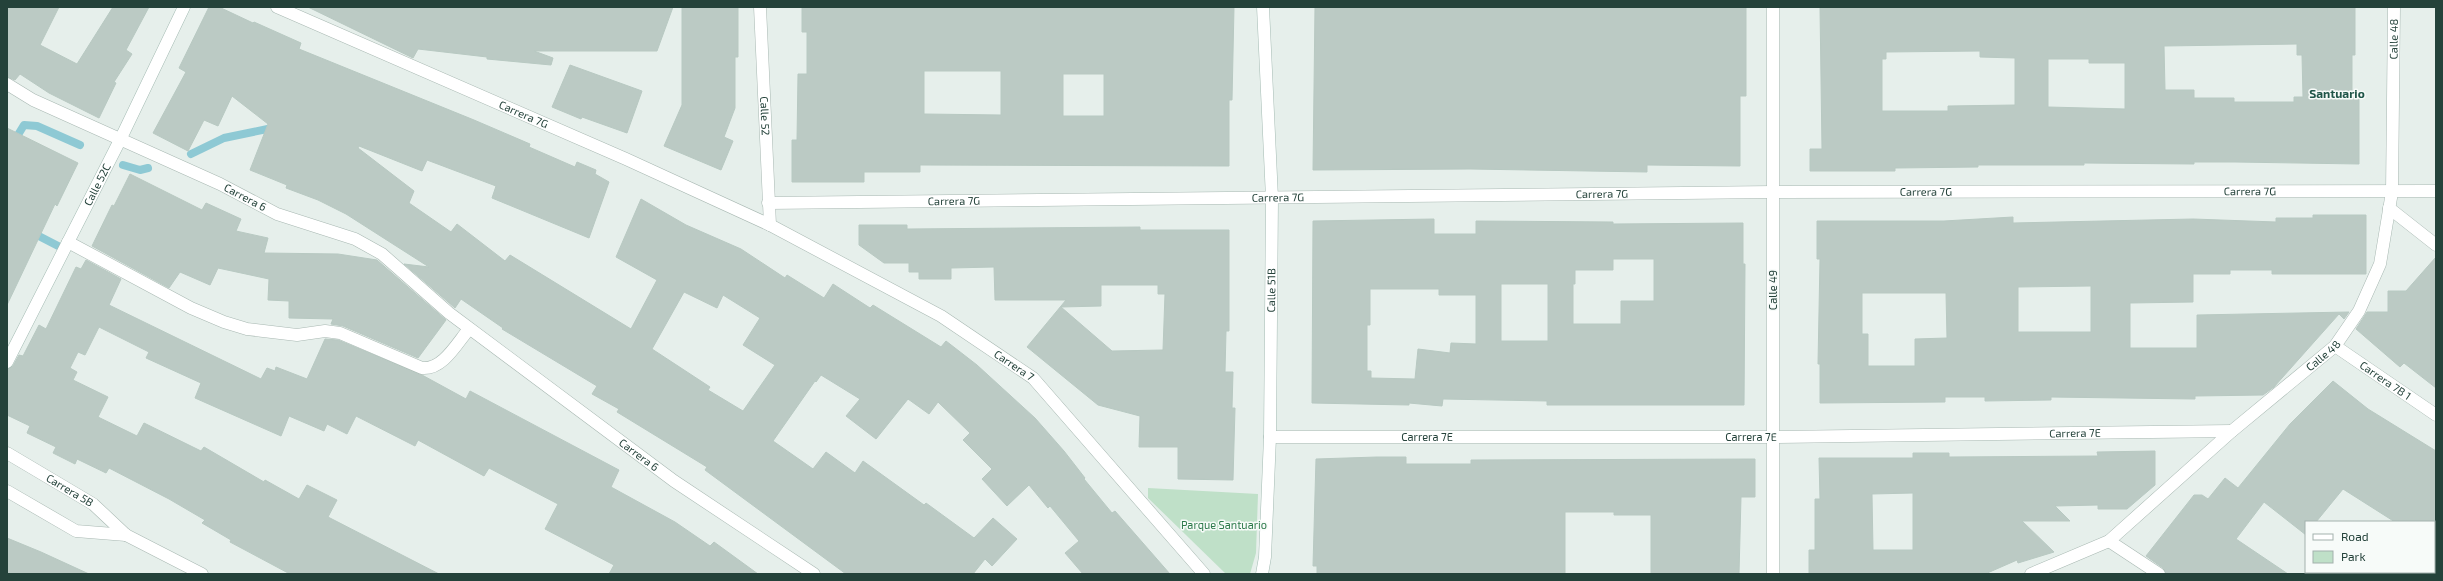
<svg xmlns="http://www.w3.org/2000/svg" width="2443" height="581" font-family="'Exo 2',sans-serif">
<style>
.green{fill:#bfe0c8}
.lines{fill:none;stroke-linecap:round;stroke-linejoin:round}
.stream{stroke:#8ec9d4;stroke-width:8}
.building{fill:#bbcac4;stroke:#b8c9c2;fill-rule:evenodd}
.lane-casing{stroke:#a8b8b2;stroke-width:13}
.street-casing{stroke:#a8b8b2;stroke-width:13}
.secondary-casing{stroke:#a4bbb3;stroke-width:13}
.lane{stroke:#fff;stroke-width:12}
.street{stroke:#fff;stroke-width:12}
.secondary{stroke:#fff;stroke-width:12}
.labels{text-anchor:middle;stroke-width:3;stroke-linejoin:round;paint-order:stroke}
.street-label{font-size:11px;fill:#24423a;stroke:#f7fbf9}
.park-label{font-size:11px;fill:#2d7a4b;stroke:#f7fbf9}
.neighbourhood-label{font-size:12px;font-weight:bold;fill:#1f5548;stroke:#f7fbf9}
</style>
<rect width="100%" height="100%" fill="#e6efeb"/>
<!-- green -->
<path class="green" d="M 1148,488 L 1258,494 L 1256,553 L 1250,574 L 1226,574 L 1148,498 Z"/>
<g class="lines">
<!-- stream -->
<path class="stream" d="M 7,153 L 24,125 L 37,126 L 80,145
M 191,154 L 224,138 L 277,127
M 123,165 L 140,170 L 148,168
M 31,232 L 64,249"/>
</g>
<!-- building -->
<path class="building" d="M 7,7 L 59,7 L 40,45 L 77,64 L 113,7 L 149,7 L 126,50 L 132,54 L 114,82 L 116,83 L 99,118 L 49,93 L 20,74 L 15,80 L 7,77 Z
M 209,7 L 219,7 L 253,23 L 254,22 L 301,43 L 299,49 L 474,120 L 530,144 L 529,147 L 575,167 L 577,162 L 596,170 L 595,174 L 609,182 L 589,238 L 492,198 L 496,186 L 427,160 L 422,171 L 359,146 L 358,148 L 414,191 L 409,203 L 451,232 L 457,224 L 505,261 L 510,255 L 631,329 L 657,280 L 616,257 L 641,199 L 686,225 L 741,249 L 785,278 L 787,275 L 824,298 L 833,284 L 870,308 L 873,305 L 941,347 L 946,341 L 977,365 L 1035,418 L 1064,451 L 1085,478 L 1084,479 L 1112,513 L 1115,511 L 1170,574 L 1083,574 L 1065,553 L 1079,541 L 1050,506 L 1048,508 L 1029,485 L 1007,506 L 982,479 L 992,469 L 963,440 L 970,433 L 938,402 L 929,414 L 908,399 L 876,439 L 846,416 L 860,399 L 821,375 L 816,382 L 815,381 L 773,441 L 813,469 L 826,452 L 855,473 L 863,461 L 924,505 L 926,503 L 974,538 L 993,518 L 1017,539 L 992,566 L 985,559 L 973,574 L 846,574 L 705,470 L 707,467 L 617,412 L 619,409 L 592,394 L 597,386 L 502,329 L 503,328 L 461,299 L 455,308 L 404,264 L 429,267 L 346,214 L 318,200 L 286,188 L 287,185 L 250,170 L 268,124 L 232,96 L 218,126 L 204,120 L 188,151 L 153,133 L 186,72 L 179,68 ZM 684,292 L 717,308 L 723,295 L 760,318 L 743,345 L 775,365 L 743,411 L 708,390 L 710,387 L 652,349 Z
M 308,7 L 673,7 L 657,51 L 534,51 L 553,58 L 551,65 L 487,59 L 487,57 L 418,49 L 413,58 Z
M 682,7 L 738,7 L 738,57 L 735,57 L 735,108 L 724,137 L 733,141 L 721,170 L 664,146 L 682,105 Z
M 802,7 L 1234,7 L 1232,100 L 1229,100 L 1229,166 L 920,165 L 920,172 L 864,172 L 864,182 L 792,182 L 792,140 L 797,140 L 798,74 L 807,74 L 807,32 L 802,32 ZM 924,71 L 1001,71 L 1001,115 L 924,114 ZM 1063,74 L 1104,74 L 1104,116 L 1063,116 Z
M 1315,7 L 1746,7 L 1746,96 L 1740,96 L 1740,166 L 1647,165 L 1647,172 L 1470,169 L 1313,170 Z
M 1820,7 L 2355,7 L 2355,55 L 2352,55 L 2352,97 L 2359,97 L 2359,164 L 2235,162 L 2194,162 L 2194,164 L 2084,163 L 2084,165 L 1978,165 L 1978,167 L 1895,168 L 1895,171 L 1810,171 L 1810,149 L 1822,149 ZM 2297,44 L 2297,55 L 2302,55 L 2303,97 L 2294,97 L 2294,102 L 2234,102 L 2234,98 L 2194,98 L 2194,90 L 2165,90 L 2164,46 ZM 1980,51 L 1980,57 L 2015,58 L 2015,105 L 1948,106 L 1948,111 L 1882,111 L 1882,59 L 1886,59 L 1886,52 ZM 2048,59 L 2089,59 L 2089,63 L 2125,63 L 2125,109 L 2048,107 Z
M 570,65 L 642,91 L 627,133 L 582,117 L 581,119 L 552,107 Z
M 7,128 L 78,163 L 57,206 L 55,204 L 7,305 Z
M 130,174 L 202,210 L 206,203 L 241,219 L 236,231 L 268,238 L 264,253 L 338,254 L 377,260 L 446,320 L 418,358 L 343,326 L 331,324 L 333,319 L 289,318 L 289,301 L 268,300 L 269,279 L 218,268 L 210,285 L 180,272 L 169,288 L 92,246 L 112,205 L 114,206 Z
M 2313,215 L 2366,215 L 2366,274 L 2272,274 L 2272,270 L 2230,270 L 2230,274 L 2193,274 L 2193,302 L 2130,303 L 2130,348 L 2197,348 L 2197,315 L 2349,312 L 2344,319 L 2339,314 L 2274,387 L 2263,395 L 2195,396 L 2195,399 L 2051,397 L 2051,400 L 1985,401 L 1985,397 L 1945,397 L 1945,402 L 1820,403 L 1820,364 L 1818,364 L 1820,259 L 1817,259 L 1817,221 L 1944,221 L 2013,217 L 2013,223 L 2193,219 L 2276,222 L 2276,218 L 2313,218 ZM 2091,286 L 2091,332 L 2018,332 L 2018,287 ZM 1862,293 L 1946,293 L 1947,338 L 1915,339 L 1915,366 L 1868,366 L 1868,334 L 1862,334 Z
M 1434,219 L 1434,234 L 1476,234 L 1476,221 L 1613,222 L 1613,224 L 1743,223 L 1743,264 L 1745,264 L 1744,405 L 1547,405 L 1547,401 L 1443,399 L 1442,406 L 1409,403 L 1409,405 L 1312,403 L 1313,221 ZM 1613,259 L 1654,259 L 1654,301 L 1621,301 L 1621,324 L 1573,324 L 1573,284 L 1575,284 L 1575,270 L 1613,270 ZM 1501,284 L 1548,284 L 1548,341 L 1501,341 ZM 1370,289 L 1439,289 L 1439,295 L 1476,295 L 1476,344 L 1451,343 L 1450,353 L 1418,349 L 1415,379 L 1371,378 L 1371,371 L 1367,371 L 1367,325 L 1370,325 Z
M 859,225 L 907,225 L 907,229 L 1140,227 L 1140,230 L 1229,230 L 1229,331 L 1226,331 L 1225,372 L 1233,372 L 1232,408 L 1235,408 L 1233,480 L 1178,479 L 1178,447 L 1139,447 L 1140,416 L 1098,405 L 1027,347 L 1066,300 L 995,300 L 994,267 L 951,268 L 951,279 L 919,279 L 919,272 L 909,272 L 909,263 L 884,263 L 859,245 ZM 1101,285 L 1158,285 L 1158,294 L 1165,294 L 1163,350 L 1112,351 L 1061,307 L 1101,306 Z
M 2436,257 L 2436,388 L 2404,363 L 2400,367 L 2356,329 L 2367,312 L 2388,312 L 2388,291 L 2406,291 Z
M 86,260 L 121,279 L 109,305 L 261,379 L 267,368 L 275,371 L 276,367 L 307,379 L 325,339 L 338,340 L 422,375 L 466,399 L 470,391 L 619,470 L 611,487 L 675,522 L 710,546 L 714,542 L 758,574 L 609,574 L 614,565 L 545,529 L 558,504 L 489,468 L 484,476 L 418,440 L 415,446 L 356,416 L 347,434 L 327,424 L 324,431 L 289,416 L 281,436 L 195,398 L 201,383 L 146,358 L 149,352 L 99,327 L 85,355 L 78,352 L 70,368 L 77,372 L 73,380 L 108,397 L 98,417 L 137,436 L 144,423 L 201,451 L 204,447 L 264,482 L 265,480 L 299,499 L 307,485 L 337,500 L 328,517 L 439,574 L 290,574 L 230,542 L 231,540 L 202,523 L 205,520 L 169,499 L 109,468 L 106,473 L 77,459 L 75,464 L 53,453 L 56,447 L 27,433 L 30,426 L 7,415 L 7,369 L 13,366 L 19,355 L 23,356 L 39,325 L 46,329 L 76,267 L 81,269 Z
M 2333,381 L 2368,409 L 2436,451 L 2436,522 L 2395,522 L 2343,489 L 2316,522 L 2306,522 L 2306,535 L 2264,502 L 2236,539 L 2288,574 L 2166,574 L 2163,568 L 2146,556 L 2194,495 L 2202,495 L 2208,499 L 2225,478 L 2238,488 L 2290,424 Z
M 2155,451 L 2155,485 L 2127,509 L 2098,509 L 2098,505 L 2055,506 L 2070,521 L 2022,521 L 2054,552 L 2018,563 L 2017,560 L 1985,574 L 1809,574 L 1809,550 L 1815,550 L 1815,499 L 1820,499 L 1819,458 L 1913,458 L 1913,453 L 1949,453 L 1949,457 L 2098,456 L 2097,452 ZM 1913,493 L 1913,550 L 1873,550 L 1872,494 Z
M 1377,457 L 1406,457 L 1406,464 L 1471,464 L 1471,460 L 1755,459 L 1755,497 L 1741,497 L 1739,574 L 1651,574 L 1651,515 L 1614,515 L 1614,512 L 1565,512 L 1565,574 L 1317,574 L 1317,566 L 1313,566 L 1316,459 Z
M 7,538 L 41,552 L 89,574 L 7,574 Z"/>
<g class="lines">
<defs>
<path id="lane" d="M 68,242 L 191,308 L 224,322 L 247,329 L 297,335 L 325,331 L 340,333 L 422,368 C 443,370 457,343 469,329"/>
<g id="street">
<path id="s1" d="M 277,7 L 626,159 L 770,225 L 941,316 L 1033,378 L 1204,574"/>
<path id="s2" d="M 760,7 L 770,225"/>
<path d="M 1773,7 L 1773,574"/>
<path id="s3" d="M 7,84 L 33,100 L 220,184 L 277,214 L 355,239 L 382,254 L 449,313 L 674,481 L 814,574"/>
<path id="s4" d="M 768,203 L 1773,192 L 2436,191"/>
<path d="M 2389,208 L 2436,245"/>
<path id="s5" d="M 2335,346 L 2436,415"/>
<path id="s6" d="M 1270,437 L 1773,437 L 2232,431"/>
<path id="s7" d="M 7,453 L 93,504 L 126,535 L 202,574"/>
<path d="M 7,491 L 76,531 L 126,535"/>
<path d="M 2109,541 L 2159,574"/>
<path id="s8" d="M 2031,574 L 2109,541 L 2232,431 L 2335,346 L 2359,311 L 2380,264 L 2392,192 L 2394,7"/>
</g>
<g id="secondary">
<path id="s9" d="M 7,362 L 121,138 L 184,7"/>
<path id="s10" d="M 1262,574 L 1265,557 L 1270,437 L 1272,198 L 1263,7"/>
</g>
</defs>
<!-- lane casing -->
<use href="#lane" class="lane-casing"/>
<!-- street casing -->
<use href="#street" class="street-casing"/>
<!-- secondary casing -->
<use href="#secondary" class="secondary-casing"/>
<!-- lane -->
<use href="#lane" class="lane"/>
<!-- street -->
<use href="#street" class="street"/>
<!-- secondary -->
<use href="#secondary" class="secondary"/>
</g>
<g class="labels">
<!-- street labels -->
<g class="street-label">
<text dy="4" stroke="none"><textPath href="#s8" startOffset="703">Calle 48</textPath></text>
<text dy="4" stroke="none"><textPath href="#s1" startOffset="269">Carrera 7G</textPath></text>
<text dy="4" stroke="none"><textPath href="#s2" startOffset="109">Calle 52</textPath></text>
<text dy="4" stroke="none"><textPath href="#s9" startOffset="199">Calle 52C</textPath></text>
<text dy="4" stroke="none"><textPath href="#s4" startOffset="1158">Carrera 7G</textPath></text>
<text dy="4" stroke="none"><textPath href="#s4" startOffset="1482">Carrera 7G</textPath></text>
<text dy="4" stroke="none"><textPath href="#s4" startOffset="834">Carrera 7G</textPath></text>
<text dy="4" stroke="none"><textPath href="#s3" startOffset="264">Carrera 6</textPath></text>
<text dy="4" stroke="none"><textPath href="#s4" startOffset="510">Carrera 7G</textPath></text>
<text dy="4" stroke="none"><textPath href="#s4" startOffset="186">Carrera 7G</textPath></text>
<text transform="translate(1773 290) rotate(-90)" y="4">Calle 49</text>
<text dy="4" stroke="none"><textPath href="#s10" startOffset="284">Calle 51B</textPath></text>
<text dy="4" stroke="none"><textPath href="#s8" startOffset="368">Calle 48</textPath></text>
<text dy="4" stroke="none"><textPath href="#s1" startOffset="821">Carrera 7</textPath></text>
<text dy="4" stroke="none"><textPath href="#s5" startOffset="61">Carrera 7B 1</textPath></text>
<text dy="4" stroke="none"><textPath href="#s6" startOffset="805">Carrera 7E</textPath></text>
<text dy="4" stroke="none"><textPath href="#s6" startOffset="157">Carrera 7E</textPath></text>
<text dy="4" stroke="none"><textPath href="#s6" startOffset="481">Carrera 7E</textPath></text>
<text dy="4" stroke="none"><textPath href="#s3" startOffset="739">Carrera 6</textPath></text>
<text dy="4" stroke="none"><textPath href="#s7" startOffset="73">Carrera 5B</textPath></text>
</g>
<!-- park labels -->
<g class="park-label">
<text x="1224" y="529">Parque Santuario</text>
</g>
<!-- neighbourhood labels -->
<g class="neighbourhood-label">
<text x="2337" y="98">Santuario</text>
</g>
</g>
<!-- border -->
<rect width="2443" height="581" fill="none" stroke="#24423a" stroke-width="16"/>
<!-- legend -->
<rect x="2305" y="521" width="130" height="52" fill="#f7fbf9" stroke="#a3b1ad"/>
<rect x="2313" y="534" width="20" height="6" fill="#ffffff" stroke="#a3b1ad"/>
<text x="2341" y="541" font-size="12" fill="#24423a">Road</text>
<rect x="2313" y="551" width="20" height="12" fill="#bfe0c8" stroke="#a3b1ad"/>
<text x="2341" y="561" font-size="12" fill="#24423a">Park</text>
</svg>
